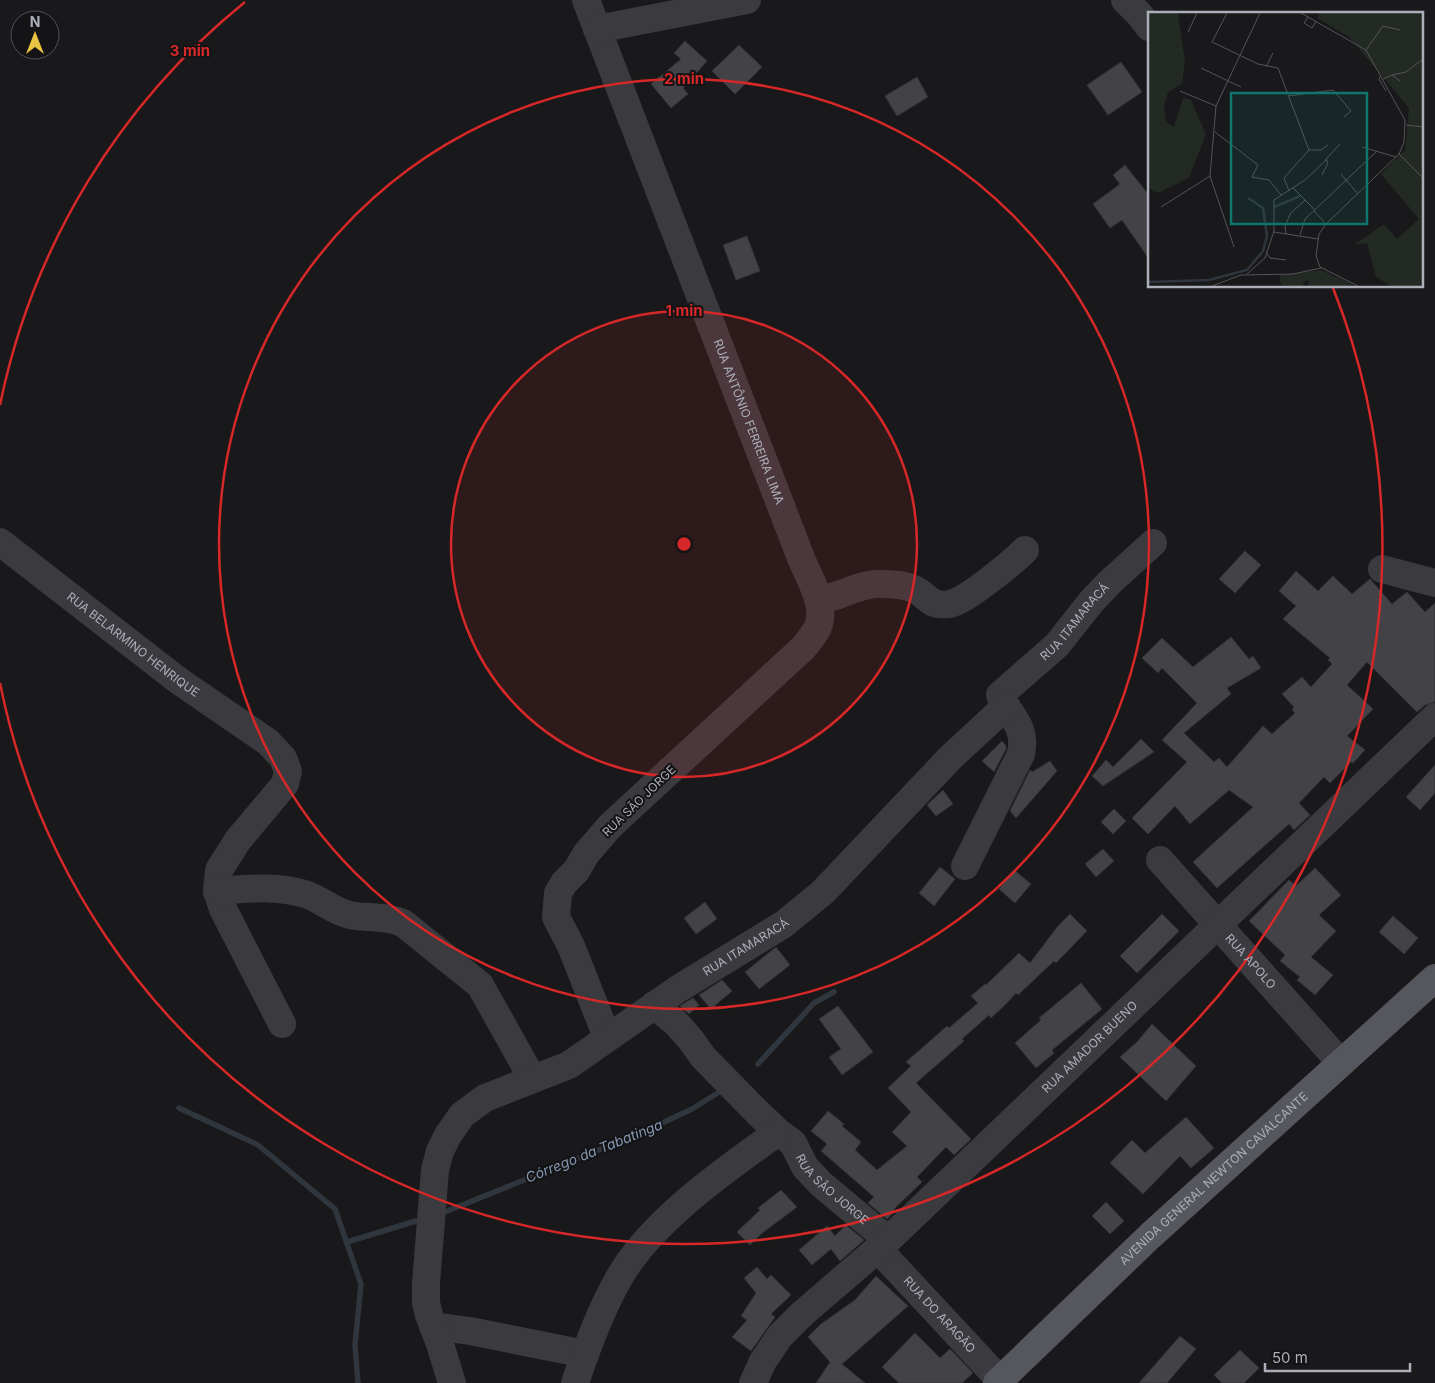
<svg xmlns="http://www.w3.org/2000/svg" width="1435" height="1383" font-family="Inter,sans-serif">
<style>
.lines{fill:none;stroke-linecap:round;stroke-linejoin:round}
.stream{stroke:#2f363e;stroke-width:5.5}
.building{fill:#434347;stroke:#333336}
.minor{stroke:#3a3a3f;stroke-width:28}
.major{stroke:#56575e;stroke-width:28}
.ring{fill:none;stroke:#d62828;stroke-width:2.5}
.labels{text-anchor:middle;stroke-width:4;stroke-linejoin:round;paint-order:stroke}
.street-label{font-size:12px;fill:#acaeb9;stroke:#141315}
.water-label{font-size:14px;font-style:italic;fill:#8598b2;stroke:#141315}
.inset-river{fill:none;stroke:#2f363e;stroke-width:2.5}
.inset-road{fill:none;stroke:#54545a;stroke-width:1}
.view{fill:#0f766e;fill-opacity:0.15;stroke:#0f766e;stroke-width:2.5}
.inset-edge{fill:none;stroke:#acaeb9;stroke-width:2.5}
.centre{fill:#d62828;stroke:#141315;stroke-width:2.5}
.ring-label{font-size:15px;text-anchor:middle;font-weight:bold;fill:#d62828;stroke:#141315;stroke-width:4;stroke-linejoin:round;paint-order:stroke}
</style>
<rect width="100%" height="100%" fill="#19181a"/>
<g class="lines">
<!-- stream -->
<path class="stream" d="M 758,1064 L 814,1003 L 834,992
M 179,1108 L 258,1145 L 335,1209 L 361,1284 L 355,1345 L 358,1383
M 445,1212 L 643,1132 L 692,1109 L 724,1089
M 347,1242 L 416,1221"/>
</g>
<!-- building -->
<path class="building" d="M 685,41 L 707,61 L 683,88 L 688,94 L 671,108 L 651,84 L 681,59 L 674,53 Z
M 739,45 L 762,67 L 735,94 L 712,71 Z
M 1121,62 L 1142,92 L 1108,115 L 1087,85 Z
M 917,77 L 928,97 L 897,116 L 885,96 Z
M 1125,165 L 1149,195 L 1149,259 L 1122,220 L 1110,228 L 1093,204 L 1120,184 L 1113,175 Z
M 747,236 L 760,271 L 736,280 L 723,245 Z
M 1245,551 L 1261,565 L 1235,593 L 1219,579 Z
M 1296,571 L 1318,591 L 1333,576 L 1352,594 L 1370,579 L 1392,604 L 1407,592 L 1425,612 L 1435,603 L 1435,702 L 1425,705 L 1417,712 L 1367,662 L 1347,685 L 1373,709 L 1347,736 L 1365,750 L 1353,763 L 1351,762 L 1330,783 L 1324,777 L 1299,803 L 1310,815 L 1294,830 L 1289,824 L 1217,888 L 1193,862 L 1253,807 L 1229,790 L 1190,824 L 1175,806 L 1148,834 L 1132,818 L 1187,762 L 1162,740 L 1197,703 L 1162,668 L 1158,673 L 1142,658 L 1162,638 L 1193,667 L 1231,637 L 1249,659 L 1253,656 L 1261,668 L 1227,688 L 1231,694 L 1184,733 L 1214,762 L 1219,758 L 1227,767 L 1263,726 L 1272,734 L 1295,713 L 1292,710 L 1294,707 L 1282,694 L 1302,677 L 1311,687 L 1332,664 L 1328,660 L 1330,658 L 1283,619 L 1296,606 L 1279,591 Z
M 1141,739 L 1154,752 L 1103,786 L 1092,776 L 1106,760 L 1113,767 Z
M 1002,741 L 1006,746 L 1006,749 L 994,772 L 982,761 Z
M 1050,761 L 1057,771 L 1016,818 L 1010,811 L 1030,770 L 1032,772 Z
M 1435,765 L 1435,793 L 1420,810 L 1406,797 Z
M 943,790 L 953,804 L 936,816 L 927,805 Z
M 1114,809 L 1126,821 L 1113,834 L 1101,822 Z
M 1103,849 L 1114,861 L 1096,877 L 1085,864 Z
M 940,867 L 955,879 L 934,906 L 919,893 Z
M 1315,868 L 1341,895 L 1319,915 L 1336,931 L 1311,957 L 1333,975 L 1315,995 L 1297,980 L 1300,977 L 1280,961 L 1285,955 L 1249,921 L 1289,880 L 1296,886 Z
M 1014,870 L 1031,884 L 1015,903 L 999,889 Z
M 705,902 L 717,919 L 696,934 L 684,918 Z
M 1070,914 L 1087,931 L 1056,963 L 1054,961 L 1018,995 L 1016,993 L 1006,1004 L 991,1018 L 989,1015 L 962,1039 L 964,1041 L 916,1083 L 971,1139 L 954,1155 L 946,1147 L 917,1177 L 922,1182 L 894,1209 L 895,1211 L 887,1219 L 868,1203 L 874,1197 L 821,1151 L 827,1144 L 811,1131 L 828,1111 L 844,1124 L 842,1126 L 861,1142 L 855,1150 L 877,1170 L 907,1146 L 892,1132 L 911,1112 L 888,1088 L 911,1066 L 906,1062 L 947,1026 L 949,1028 L 978,1003 L 971,996 L 985,984 L 986,985 L 1019,953 L 1030,963 L 1058,926 Z
M 1162,914 L 1179,931 L 1137,973 L 1120,956 Z
M 1393,916 L 1418,938 L 1404,954 L 1379,932 Z
M 776,947 L 790,965 L 759,989 L 745,972 Z
M 722,980 L 732,991 L 711,1009 L 699,995 Z
M 1081,983 L 1102,1009 L 1052,1050 L 1054,1053 L 1036,1068 L 1015,1043 L 1041,1020 L 1039,1018 Z
M 693,998 L 699,1005 L 689,1014 L 680,1006 Z
M 838,1006 L 873,1052 L 842,1075 L 829,1057 L 841,1049 L 819,1019 Z
M 1152,1024 L 1196,1066 L 1166,1101 L 1120,1057 L 1137,1042 Z
M 1186,1117 L 1214,1148 L 1191,1168 L 1180,1156 L 1143,1194 L 1110,1163 L 1132,1140 L 1145,1153 Z
M 781,1190 L 797,1207 L 761,1234 L 750,1245 L 737,1232 L 760,1210 L 758,1208 Z
M 1106,1202 L 1124,1221 L 1110,1234 L 1092,1216 Z
M 846,1225 L 864,1240 L 840,1261 L 831,1249 L 812,1265 L 799,1250 L 827,1226 L 835,1236 Z
M 757,1267 L 767,1279 L 771,1275 L 791,1295 L 771,1314 L 775,1317 L 751,1351 L 732,1337 L 747,1320 L 741,1316 L 756,1293 L 744,1278 Z
M 876,1276 L 908,1306 L 842,1364 L 865,1383 L 816,1383 L 830,1362 L 808,1337 L 821,1324 L 855,1300 Z
M 915,1333 L 940,1358 L 950,1349 L 973,1373 L 962,1383 L 899,1383 L 882,1367 Z
M 1180,1336 L 1196,1349 L 1167,1383 L 1139,1383 Z
M 1240,1350 L 1259,1368 L 1244,1383 L 1222,1383 L 1214,1375 Z"/>
<g class="lines">
<!-- minor -->
<g class="minor">
<path id="s1" d="M 586,0 L 801,558 C 809,578 828,607 817,629 C 813,636 808,642 803,648 L 610,826 L 586,854 L 576,871 L 564,883 L 558,893 L 556,917 L 571,946 L 607,1037"/>
<path d="M 1125,0 L 1139,14 L 1149,27"/>
<path d="M 597,29 L 747,0"/>
<path id="s2" d="M 0,542 L 179,681 L 268,742 L 283,758 L 288,771 L 285,784 L 238,840 L 219,870 L 217,891 L 223,909 L 282,1024"/>
<path d="M 1382,569 L 1435,583"/>
<path d="M 818,599 C 839,599 856,584 877,584 C 890,584 908,584 919,592 C 924,595 928,600 934,603 C 940,605 948,605 953,603 C 969,598 1012,563 1025,550"/>
<path id="s3" d="M 1160,860 L 1341,1063"/>
<path id="s4" d="M 965,866 L 1021,754 C 1025,734 1019,725 1008,709 C 1004,704 1001,701 1000,695 L 1057,645 L 1091,602 L 1109,583 L 1153,543"/>
<path d="M 217,891 C 246,889 277,885 305,894 C 321,899 334,912 350,915 C 369,919 384,915 403,923 L 480,985 L 532,1078"/>
<path id="s5" d="M 654,1005 L 676,1023 L 691,1040 L 703,1057 L 758,1113 L 778,1132 L 793,1143 L 805,1167 L 821,1184 L 888,1240"/>
<path id="s6" d="M 878,1249 L 1000,1380"/>
<path d="M 433,1326 L 470,1331 L 585,1354"/>
<path id="s7" d="M 452,1383 L 440,1344 L 429,1315 L 426,1303 L 426,1283 L 435,1170 L 440,1151 L 448,1135 L 462,1115 L 485,1098 L 569,1065 L 678,989 L 784,924 L 823,892 L 950,758 L 1006,706"/>
<path d="M 575,1383 C 587,1347 600,1311 619,1278 C 651,1221 725,1170 778,1132"/>
<path id="s8" d="M 753,1383 L 763,1361 L 780,1336 L 802,1314 L 888,1240 L 1435,717"/>
</g>
<!-- major -->
<path class="major" id="s9" d="M 997,1383 L 1150,1236 L 1435,978"/>
</g>
<!-- distance rings -->
<circle cx="684" cy="544" r="233" fill="#d62828" fill-opacity=".12"/>
<g class="ring">
<circle cx="684" cy="544" r="233"/>
<circle cx="684" cy="544" r="465"/>
<path d="M0 405A698 698 0 0 1 245 2M1333 288A698 698 0 1 1 0 683"/>
</g>
<g class="labels">
<!-- street labels -->
<g class="street-label">
<text dy="4" stroke="none"><textPath href="#s1" startOffset="452">RUA ANTÔNIO FERREIRA LIMA</textPath></text>
<text dy="4" stroke="none"><textPath href="#s4" startOffset="295">RUA ITAMARACÁ</textPath></text>
<text dy="4" stroke="none"><textPath href="#s2" startOffset="168">RUA BELARMINO HENRIQUE</textPath></text>
<text transform="translate(639 801) rotate(-44)" y="4">RUA SÃO JORGE</text>
<text dy="4" stroke="none"><textPath href="#s7" startOffset="611">RUA ITAMARACÁ</textPath></text>
<text dy="4" stroke="none"><textPath href="#s3" startOffset="136">RUA APOLO</textPath></text>
<text dy="4" stroke="none"><textPath href="#s8" startOffset="478">RUA AMADOR BUENO</textPath></text>
<text dy="4" stroke="none"><textPath href="#s9" startOffset="298">AVENIDA GENERAL NEWTON CAVALCANTE</textPath></text>
<text dy="4" stroke="none"><textPath href="#s5" startOffset="258">RUA SÃO JORGE</textPath></text>
<text dy="4" stroke="none"><textPath href="#s6" startOffset="90">RUA DO ARAGÃO</textPath></text>
</g>
<!-- water labels -->
<g class="water-label">
<text transform="translate(594 1151) rotate(-22)" y="5">Córrego da Tabatinga</text>
</g>
</g>
<!-- overview -->
<g transform="translate(1148 12)">
<rect width="275" height="275" fill="#19181a"/>
<path d="M 0,1 L 30,1 L 37,50 L 34,72 L 20,80 L 16,95 L 18,110 L 26,115 L 35,86 L 43,88 L 58,122 L 41,166 L 10,181 L 0,176 ZM 172,1 L 275,1 L 275,274 L 243,274 L 228,265 L 219,231 L 206,233 L 236,212 L 249,227 L 271,207 L 233,162 L 257,138 L 261,96 L 201,25 L 169,6 ZM 173,258 L 208,274 L 160,274 L 161,268 L 155,270 L 156,274 L 134,274 L 132,270 L 132,263 Z" fill="#232a24"/>
<path class="inset-river" d="M 126,195 L 152,184M 0,270 L 61,268 L 99,258 L 115,239 L 119,224 L 115,196 L 100,186"/>
<path class="inset-road" d="M 79,1 L 64,30 L 110,52 L 130,56 L 161,138M 153,1 L 218,38 L 257,108 L 256,130 L 251,142 L 178,212 L 171,222 L 168,244 L 172,255 L 210,274M 160,5 L 156,11 L 164,16 L 168,9M 40,20 L 49,1M 218,38 L 235,14 L 252,18M 118,55 L 125,41M 53,56 L 93,75M 233,63 L 231,67 L 238,79M 244,63 L 258,60 L 275,47M 235,67 L 244,63 L 252,69M 32,79 L 68,94M 140,84 L 185,78 L 203,99 L 196,105M 258,113 L 275,115M 67,120 L 110,153 L 104,165M 214,135 L 248,145M 161,138 L 173,138 L 180,133M 251,142 L 275,166M 193,162 L 210,182M 174,163 L 180,151 L 178,147 L 192,132M 104,165 L 121,168 L 133,183M 145,176 L 167,198M 141,179 L 136,166 L 161,138M 13,195 L 62,164M 166,199 L 178,212M 126,220 L 170,227M 138,222 L 137,215 L 142,202 L 157,188M 152,223 L 157,207 L 229,139M 86,235 L 62,164 L 68,94 L 112,1M 118,240 L 122,246 L 138,248M 99,262 L 117,246 L 126,219 L 126,188 L 157,168 L 178,148M 64,274 L 93,263 L 145,262 L 173,256"/>
<path class="view" d="M 83,81 L 219,81 L 219,212 L 83,212 Z"/>
<rect width="275" height="275" class="inset-edge"/>
</g>
<circle cx="684" cy="544" r="8" class="centre"/>
<g class="ring-label">
<text x="190" y="56">3 min</text>
<text x="684" y="84">2 min</text>
<text x="684" y="316">1 min</text>
</g>
<!-- north arrow -->
<g transform="translate(35 35)"><circle r="24" fill="#141315" stroke="#515157"/>
<path d="M0-4L9 19L0 12L-9 19Z" fill="#e9c442"/>
<text y="-8" font-size="14" font-weight="bold" text-anchor="middle" fill="#acaeb9">N</text>
</g>
<!-- scale -->
<path d="M1265 1363v8h145v-8" fill="none" stroke="#acaeb9" stroke-width="2.5"/>
<text x="1272" y="1363" font-size="15" fill="#acaeb9" stroke="#141315" stroke-width="4" paint-order="stroke">50 m</text>
</svg>
